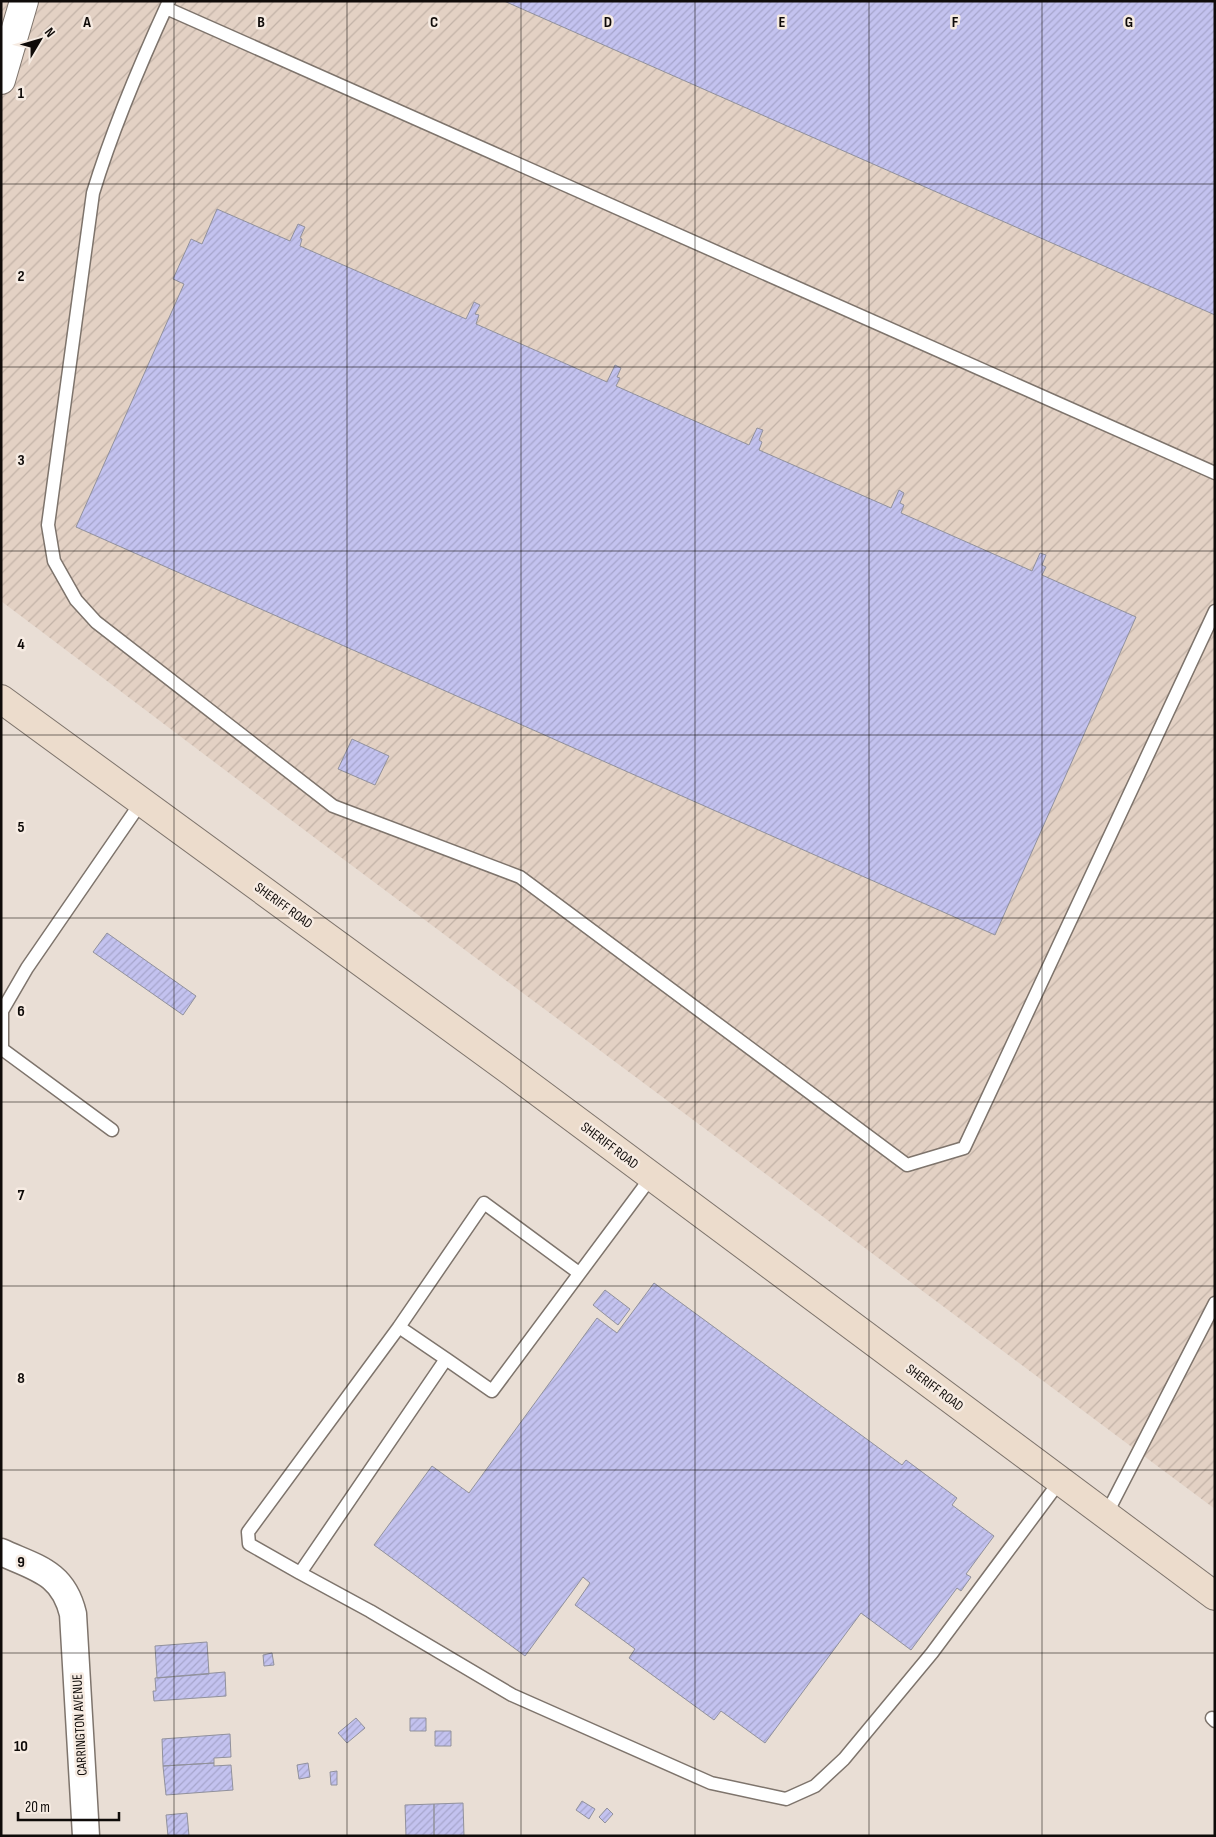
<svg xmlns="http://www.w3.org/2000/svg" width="1216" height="1837" font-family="'Sofia Sans Condensed',sans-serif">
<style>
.industrial{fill:url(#industrial-furrows)}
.building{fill:url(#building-hatch);stroke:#91919c}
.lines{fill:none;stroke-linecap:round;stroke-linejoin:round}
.service-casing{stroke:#7e746c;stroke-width:15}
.minor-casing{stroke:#7e746c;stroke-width:29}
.tertiary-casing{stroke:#7e746c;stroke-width:30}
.secondary-casing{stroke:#7e746c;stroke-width:30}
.service{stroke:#fff;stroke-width:12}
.minor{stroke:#fff;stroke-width:26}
.tertiary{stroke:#fff;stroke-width:28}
.secondary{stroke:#ecdccc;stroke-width:28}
.grid{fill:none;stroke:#0f0b09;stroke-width:1;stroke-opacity:0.55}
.labels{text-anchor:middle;stroke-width:5;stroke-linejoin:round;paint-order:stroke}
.street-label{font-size:14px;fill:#0f0b09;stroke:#f6ebe2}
.grid-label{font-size:16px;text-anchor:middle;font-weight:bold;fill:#0f0b09;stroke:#f6ebe2;stroke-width:5;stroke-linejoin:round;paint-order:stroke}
</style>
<defs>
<pattern id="industrial-furrows" width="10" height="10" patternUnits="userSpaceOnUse" patternTransform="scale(1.25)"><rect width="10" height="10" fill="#e3d1c4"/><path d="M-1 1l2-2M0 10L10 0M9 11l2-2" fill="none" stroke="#c2b2a7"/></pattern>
<pattern id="building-hatch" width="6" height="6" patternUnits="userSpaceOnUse" patternTransform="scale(1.25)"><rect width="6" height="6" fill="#c3c2ef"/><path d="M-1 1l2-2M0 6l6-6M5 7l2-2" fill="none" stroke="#a6a5cc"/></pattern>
</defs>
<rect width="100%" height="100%" fill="#e9ded5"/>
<!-- industrial -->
<path class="industrial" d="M 1,1 L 1215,1 L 1215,1509 L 315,838 L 1,601 Z"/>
<!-- building -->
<path class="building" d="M 504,1 L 1215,1 L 1215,315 Z
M 217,209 L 290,241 L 298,224 L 305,227 L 300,238 L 302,239 L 300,246 L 466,319 L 474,302 L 480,305 L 475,314 L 479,315 L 476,324 L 607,382 L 615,365 L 621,368 L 617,377 L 620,378 L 616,386 L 749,445 L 757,428 L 763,430 L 759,440 L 762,442 L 759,450 L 891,508 L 899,490 L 904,493 L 900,503 L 904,505 L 901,513 L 1032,571 L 1040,553 L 1046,555 L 1042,565 L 1046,567 L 1042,575 L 1136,617 L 995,935 L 76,527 L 184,284 L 173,279 L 191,239 L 202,244 Z
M 352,739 L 389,756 L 375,785 L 338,769 Z
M 107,933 L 196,996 L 183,1015 L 93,952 Z
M 654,1283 L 902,1465 L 906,1460 L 957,1498 L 952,1505 L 994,1536 L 966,1574 L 971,1577 L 961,1591 L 957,1588 L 911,1650 L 861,1613 L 765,1743 L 721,1711 L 714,1720 L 629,1658 L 635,1649 L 575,1605 L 590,1583 L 583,1577 L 525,1656 L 374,1545 L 432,1466 L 469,1493 L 597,1318 L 617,1333 Z
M 605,1290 L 630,1309 L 618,1325 L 593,1305 Z
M 207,1642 L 209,1674 L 157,1678 L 155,1646 Z
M 272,1653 L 274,1665 L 264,1666 L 263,1655 Z
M 225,1672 L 226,1696 L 154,1701 L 153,1691 L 156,1691 L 155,1678 Z
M 356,1718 L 365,1728 L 347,1743 L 338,1733 Z
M 410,1718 L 426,1718 L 426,1731 L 410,1731 Z
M 435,1731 L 451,1731 L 451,1746 L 435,1746 Z
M 230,1734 L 231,1757 L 214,1758 L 214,1763 L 163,1766 L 162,1739 Z
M 214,1763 L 214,1766 L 231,1765 L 233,1790 L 166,1795 L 163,1766 Z
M 308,1763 L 310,1777 L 299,1779 L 297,1765 Z
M 337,1771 L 337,1785 L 331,1785 L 330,1772 Z
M 582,1801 L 595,1809 L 589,1819 L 576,1810 Z
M 463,1803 L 464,1836 L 434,1836 L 434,1804 Z
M 434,1804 L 434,1836 L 406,1836 L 405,1805 Z
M 607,1808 L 613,1814 L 605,1823 L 599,1817 Z
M 187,1813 L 189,1836 L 168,1836 L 166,1815 Z"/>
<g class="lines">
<defs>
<path id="service" d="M 169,1 C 140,64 113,127 93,193 L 48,525 L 54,561 L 76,600 L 96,622 L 333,806 L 520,877 L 907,1165 L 964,1148 L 1215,611
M 166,8 L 1215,473
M 112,1130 L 2,1049 L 2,1011 L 27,968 L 142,801
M 399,1327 L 446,1359 L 300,1573 L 370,1611 L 512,1695 L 711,1783 L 786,1799 L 815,1786 L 844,1759 L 932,1653 L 1060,1481
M 446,1359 L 492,1391 L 652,1176
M 1106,1515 L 1215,1303
M 300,1573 L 249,1544 L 248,1532 L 399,1327 L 484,1203 L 579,1273
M 1212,1718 L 1215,1721"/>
<path id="minor" d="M 1,1552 C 36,1568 63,1572 73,1614 L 86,1836"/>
<path id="tertiary" d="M 1,80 L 24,1"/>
<path id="secondary" d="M 1,699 L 513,1073 L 1215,1596"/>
</defs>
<!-- service casing -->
<use href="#service" class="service-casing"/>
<!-- minor casing -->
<use href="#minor" class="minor-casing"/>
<!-- tertiary casing -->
<use href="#tertiary" class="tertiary-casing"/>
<!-- secondary casing -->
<use href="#secondary" class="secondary-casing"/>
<!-- service -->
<use href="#service" class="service"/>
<!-- minor -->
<use href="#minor" class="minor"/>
<!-- tertiary -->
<use href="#tertiary" class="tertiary"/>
<!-- secondary -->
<use href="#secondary" class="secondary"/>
</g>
<!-- grid -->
<path class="grid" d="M 174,1 L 174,1836M 347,1 L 347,1836M 521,1 L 521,1836M 695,1 L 695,1836M 869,1 L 869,1836M 1042,1 L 1042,1836M 1,184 L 1215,184M 1,367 L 1215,367M 1,551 L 1215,551M 1,735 L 1215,735M 1,918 L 1215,918M 1,1102 L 1215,1102M 1,1286 L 1215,1286M 1,1470 L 1215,1470M 1,1653 L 1215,1653"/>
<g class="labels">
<!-- street labels -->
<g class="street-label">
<text transform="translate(284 905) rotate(36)" y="5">SHERIFF ROAD</text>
<text transform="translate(610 1145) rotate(37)" y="5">SHERIFF ROAD</text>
<text transform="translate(935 1387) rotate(37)" y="5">SHERIFF ROAD</text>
<text transform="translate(79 1725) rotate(-93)" y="5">CARRINGTON AVENUE</text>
</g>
</g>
<g class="grid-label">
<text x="87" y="27">A</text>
<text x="261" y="27">B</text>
<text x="434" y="27">C</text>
<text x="608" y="27">D</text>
<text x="782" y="27">E</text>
<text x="955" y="27">F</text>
<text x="1129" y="27">G</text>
<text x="21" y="98">1</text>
<text x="21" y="281">2</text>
<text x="21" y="465">3</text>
<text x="21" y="649">4</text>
<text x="21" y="832">5</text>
<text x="21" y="1016">6</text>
<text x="21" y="1200">7</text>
<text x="21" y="1383">8</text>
<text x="21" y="1567">9</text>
<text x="21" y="1751">10</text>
</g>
<!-- border -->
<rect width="1216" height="1837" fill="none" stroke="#0f0b09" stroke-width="5"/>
<!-- north arrow -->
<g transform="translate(40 40) rotate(52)" stroke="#f6ebe2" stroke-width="4" paint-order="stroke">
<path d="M0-4L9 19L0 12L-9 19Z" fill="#0f0b09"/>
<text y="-8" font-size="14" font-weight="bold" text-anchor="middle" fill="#0f0b09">N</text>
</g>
<!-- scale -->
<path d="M18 1812v8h101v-8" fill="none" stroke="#0f0b09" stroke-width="2.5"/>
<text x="25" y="1812" font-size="15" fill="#0f0b09" stroke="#f6ebe2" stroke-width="4" paint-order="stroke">20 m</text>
</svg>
